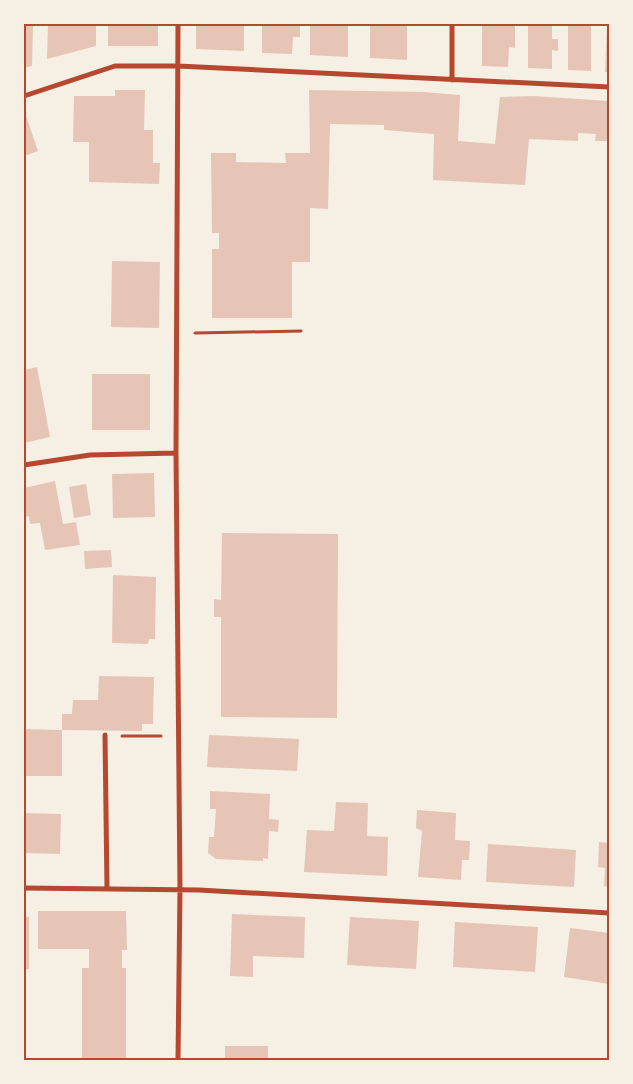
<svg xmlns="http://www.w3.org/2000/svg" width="633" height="1084" font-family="'Noto Sans',sans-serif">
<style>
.building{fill:#e6c5b7}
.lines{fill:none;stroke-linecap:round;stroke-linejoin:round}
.path{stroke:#b5482f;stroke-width:3}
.minor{stroke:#b5482f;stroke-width:5}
.neatline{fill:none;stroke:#b5482f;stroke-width:2}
</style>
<rect width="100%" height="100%" fill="#f6efe4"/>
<!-- building -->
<path class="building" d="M 48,24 L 96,24 L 96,46 L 47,59 Z
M 108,24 L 158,24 L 158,46 L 108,46 Z
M 196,24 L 244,24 L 244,51 L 196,49 Z
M 262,24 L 300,24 L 300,37 L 293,37 L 292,54 L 262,53 Z
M 310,24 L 348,24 L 348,57 L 310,55 Z
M 370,24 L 407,24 L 407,60 L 370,58 Z
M 482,24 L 509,24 L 509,26 L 515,26 L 515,48 L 509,47 L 508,67 L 482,66 Z
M 528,24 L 552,24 L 552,39 L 558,39 L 558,51 L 552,50 L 552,69 L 528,68 Z
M 568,24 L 591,24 L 591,71 L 568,70 Z
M 607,24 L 609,24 L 609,72 L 605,72 Z
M 24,26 L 33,26 L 32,66 L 24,68 Z
M 115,90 L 145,90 L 144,130 L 153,130 L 153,163 L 160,163 L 159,184 L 89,182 L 89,142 L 73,142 L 74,96 L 115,96 Z
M 309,90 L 424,92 L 460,95 L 458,141 L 495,144 L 500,97 L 533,96 L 609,101 L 609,141 L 595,141 L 596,134 L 578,133 L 578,141 L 529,139 L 525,185 L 433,180 L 434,134 L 384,130 L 384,125 L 330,124 L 328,209 L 310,208 L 310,262 L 292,262 L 292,318 L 212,318 L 212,249 L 219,249 L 219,233 L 212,233 L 211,153 L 236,153 L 236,162 L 286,163 L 285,153 L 310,153 Z
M 25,113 L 38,151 L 24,156 L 24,114 Z
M 112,261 L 160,262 L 159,328 L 111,327 Z
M 37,367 L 50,437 L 24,443 L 24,370 Z
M 92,374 L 150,374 L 150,430 L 92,430 Z
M 154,473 L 155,517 L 113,518 L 112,474 Z
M 55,481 L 63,524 L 76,522 L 80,545 L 45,550 L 40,523 L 30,524 L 29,516 L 24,517 L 24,488 Z
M 86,484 L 91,515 L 74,518 L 69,487 Z
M 222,533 L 338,534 L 337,718 L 221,717 L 221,617 L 214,617 L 214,599 L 221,600 Z
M 111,550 L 112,567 L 85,569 L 84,551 Z
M 113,575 L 156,577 L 155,639 L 149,639 L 148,644 L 112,643 Z
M 99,676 L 154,677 L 153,724 L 142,724 L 142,731 L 62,730 L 62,714 L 72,714 L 73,700 L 98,700 Z
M 24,729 L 62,730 L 62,776 L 24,776 Z
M 209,735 L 299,739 L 297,771 L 207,767 Z
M 210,791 L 270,794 L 269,819 L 279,820 L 278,832 L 269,831 L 268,859 L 263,858 L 263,861 L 216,859 L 208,853 L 209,837 L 214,837 L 216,809 L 210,809 Z
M 336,802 L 368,803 L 367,836 L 388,837 L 387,876 L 304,872 L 307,830 L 334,831 Z
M 417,810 L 456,813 L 455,840 L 470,841 L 469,860 L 462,860 L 461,880 L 418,877 L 422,831 L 416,828 Z
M 24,813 L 61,814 L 60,854 L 24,853 Z
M 599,842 L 609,843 L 609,887 L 604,886 L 605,868 L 598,867 Z
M 488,844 L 576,850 L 574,887 L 486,882 Z
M 38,911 L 126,911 L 127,950 L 122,950 L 122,968 L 126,968 L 126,1060 L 82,1060 L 82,968 L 89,968 L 89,949 L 38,949 Z
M 232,914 L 305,917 L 304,958 L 253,956 L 253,977 L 230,976 Z
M 24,917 L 29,917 L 29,969 L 24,969 Z
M 350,917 L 419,921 L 416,969 L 347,965 Z
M 455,922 L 538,927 L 535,972 L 453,967 Z
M 570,928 L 609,933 L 609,984 L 564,977 Z
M 225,1046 L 268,1046 L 268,1060 L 225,1060 Z"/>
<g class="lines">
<!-- path -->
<path class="path" d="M 195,333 L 301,331
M 122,736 L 161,736"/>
<!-- minor -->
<path class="minor" d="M 452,80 L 452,24
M 24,96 L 115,66 L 178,66 L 609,87
M 24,465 L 90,455 L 176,453
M 105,735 L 107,888
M 24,888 L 199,890 L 609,913
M 178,1060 L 180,889 L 176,453 L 178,24"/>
</g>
<!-- border -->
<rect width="633" height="1084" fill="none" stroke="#f6efe4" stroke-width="50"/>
<rect x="25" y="25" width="583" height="1034" class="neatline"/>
</svg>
